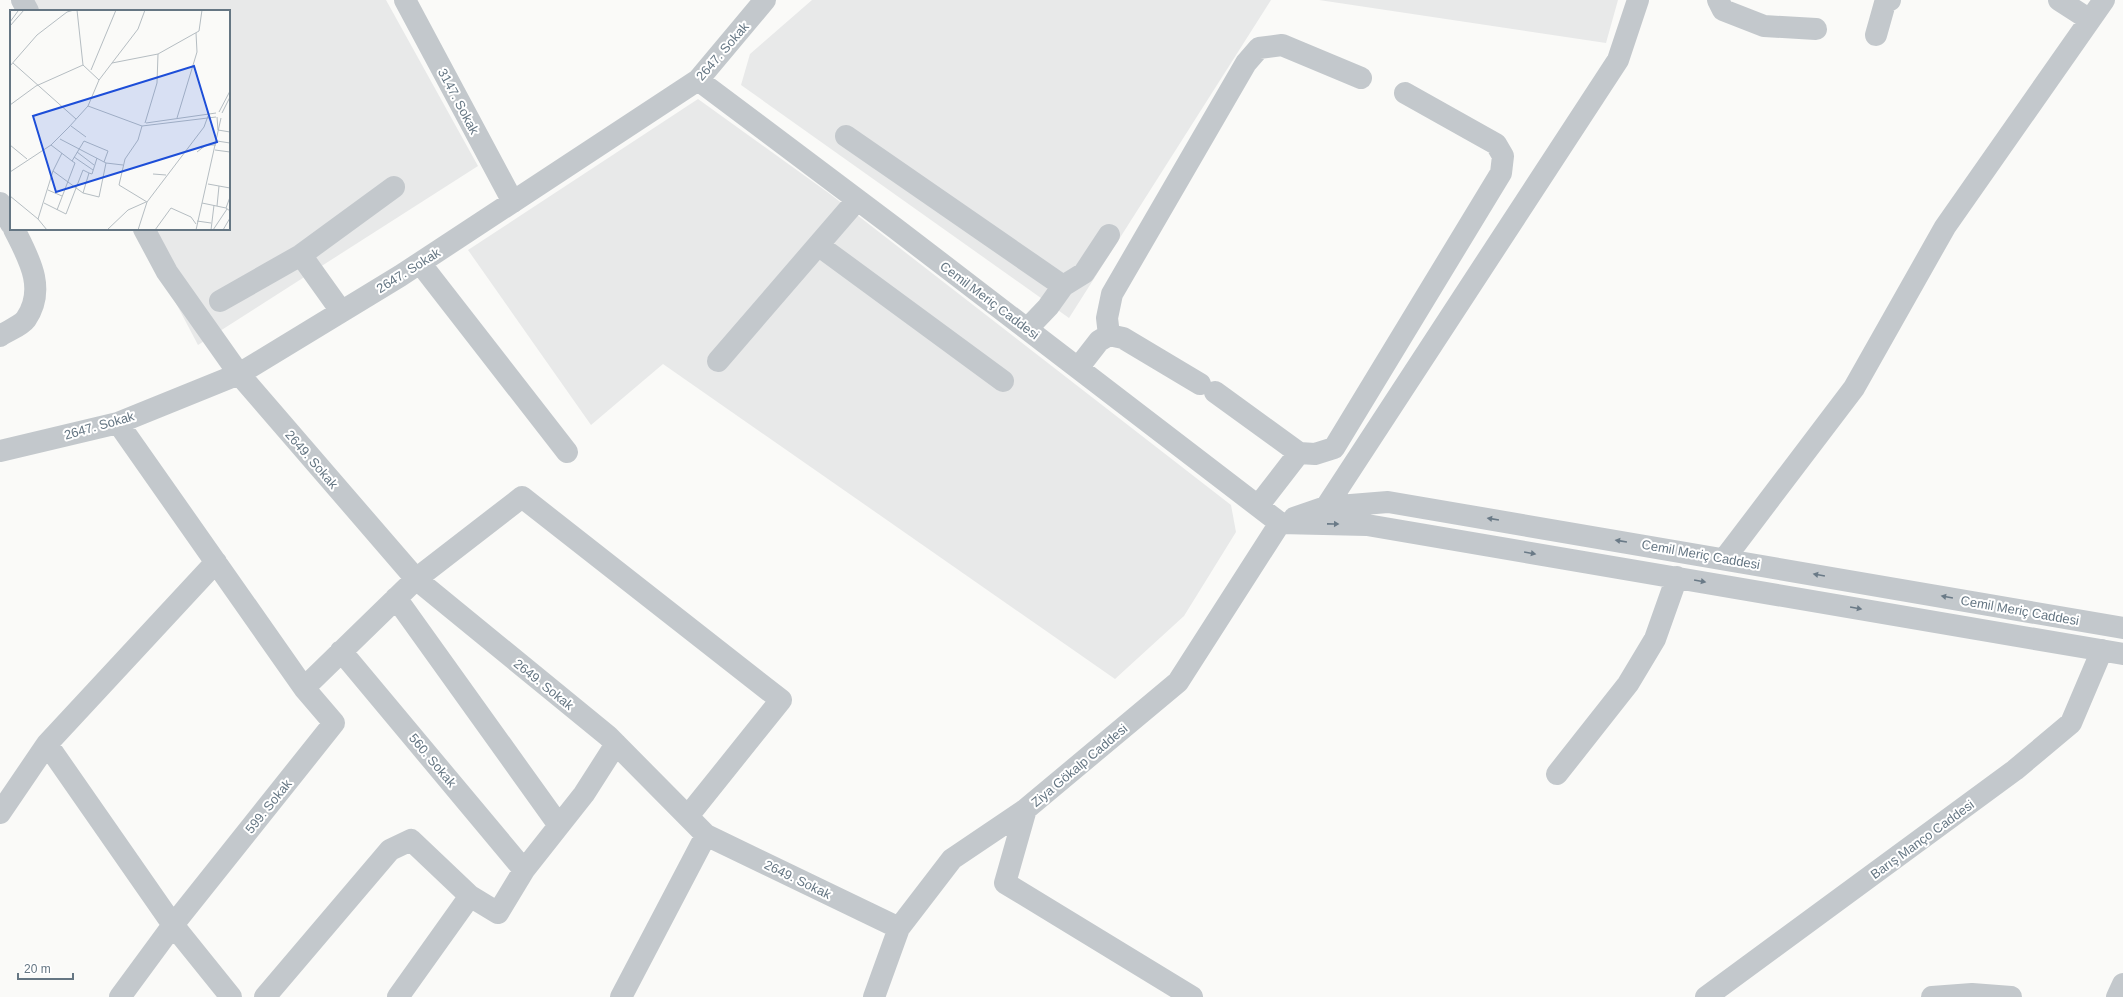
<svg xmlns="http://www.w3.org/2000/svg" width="2123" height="997" font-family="Helvetica,sans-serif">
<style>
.built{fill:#e8e9e9}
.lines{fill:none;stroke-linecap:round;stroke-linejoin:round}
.minor{stroke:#c3c8cc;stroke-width:22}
.oneway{fill:#6a7a87}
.labels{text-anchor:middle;stroke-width:4;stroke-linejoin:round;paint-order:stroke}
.street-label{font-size:13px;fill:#657683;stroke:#fff}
.inset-road{fill:none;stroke:#b5bdc2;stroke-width:1}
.view{fill:#1d4ed8;fill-opacity:0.15;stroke:#1d4ed8;stroke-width:2}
.inset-edge{fill:none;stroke:#657683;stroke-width:2}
</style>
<rect width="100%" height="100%" fill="#fafaf8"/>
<!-- built -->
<path class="built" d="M 17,0 L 386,0 L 478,166 L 198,345 L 137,229 L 229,229 L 229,11 L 22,11 Z
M 812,0 L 1271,0 L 1069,318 L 741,85 L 750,54 Z
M 1319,0 L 1618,0 L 1606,43 Z
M 698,99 L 830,194 L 1231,505 L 1236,532 L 1184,616 L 1115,679 L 663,364 L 591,425 L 468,250 Z"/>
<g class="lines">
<!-- minor -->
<path class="minor" d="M 22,0 L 28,11
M 405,0 L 513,202
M 1718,0 L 1723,10 L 1764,26 L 1816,29
M 2059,0 L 2090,20
M 1876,35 L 1885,3 L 1890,0
M 698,80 L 895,228 L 1280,523 L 1367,525 L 2123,654
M 846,136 L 1063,286
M 0,203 L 11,224
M 144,229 L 167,272 L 239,374 L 416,579 L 608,736 L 706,835 L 899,928
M 818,245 L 1003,381
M 301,255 L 341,311
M 420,263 L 567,452
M 220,301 L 301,255 L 394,187
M 1027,329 L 1048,307 L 1063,286 L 1084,273 L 1109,235
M 1109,335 L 1107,318 L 1112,294 L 1246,63 L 1259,48 L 1282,45 L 1361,78
M 0,336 C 7,331 21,326 26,319 C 47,288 28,257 14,229
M 718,361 L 857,200
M 1078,368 L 1099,341 L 1109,335 L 1123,338 L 1200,384
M 1215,392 L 1299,453 L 1315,454 L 1334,448 L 1501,173 L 1503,156 L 1496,144 L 1405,93
M 118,423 L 304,688 L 416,579 L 522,497 L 781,700 L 688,816
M 0,451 L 118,423 L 239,374 L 400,276 L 698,80 L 765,0
M 1258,506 L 1299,453
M 1326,507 L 1618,60 L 1638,0
M 1294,518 L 1326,507 L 1388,502 L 2123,628
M 1725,558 L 1854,388 L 1945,227 L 2104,0
M 396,598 L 558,824
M 341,651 L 524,870
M 47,744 L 173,925 L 231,997
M 1557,774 L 1628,684 L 1655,639 L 1677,577
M 1026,809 L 1005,883 L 1192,997
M 0,813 L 47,744 L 216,562
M 470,896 L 498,913 L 524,870 L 584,794 L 616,744
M 120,997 L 173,925 L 334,723 L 304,688
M 265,997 L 390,850 L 411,840 L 470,896 L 398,997
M 621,997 L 706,835
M 874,997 L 899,928 L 952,859 L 1026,809 L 1178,682 L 1280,523
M 1706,997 L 2015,770 L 2071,723 L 2102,650
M 1932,997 L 1972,994 L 2011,997
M 2117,997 L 2123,984"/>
</g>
<!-- one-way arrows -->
<defs><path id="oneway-solid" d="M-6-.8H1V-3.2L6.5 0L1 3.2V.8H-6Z"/></defs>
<g class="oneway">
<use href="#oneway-solid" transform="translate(1493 519) rotate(-171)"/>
<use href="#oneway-solid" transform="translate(1333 524) rotate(1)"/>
<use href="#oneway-solid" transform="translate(1621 541) rotate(-171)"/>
<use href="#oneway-solid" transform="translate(1530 553) rotate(10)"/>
<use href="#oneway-solid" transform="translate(1819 575) rotate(-170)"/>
<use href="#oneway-solid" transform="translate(1700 581) rotate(10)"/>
<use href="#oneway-solid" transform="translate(1947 597) rotate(-170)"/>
<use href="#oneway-solid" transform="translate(1856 608) rotate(10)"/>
</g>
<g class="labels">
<!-- street labels -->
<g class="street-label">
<text transform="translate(722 51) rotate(-49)" y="5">2647. Sokak</text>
<text transform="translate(459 101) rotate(62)" y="5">3147. Sokak</text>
<text transform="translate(408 270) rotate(-32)" y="5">2647. Sokak</text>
<text transform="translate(990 300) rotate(37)" y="5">Cemil Meriç Caddesi</text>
<text transform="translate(99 425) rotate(-16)" y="5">2647. Sokak</text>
<text transform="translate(312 459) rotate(49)" y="5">2649. Sokak</text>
<text transform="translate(1701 554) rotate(10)" y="5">Cemil Meriç Caddesi</text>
<text transform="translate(2020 610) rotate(10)" y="5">Cemil Meriç Caddesi</text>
<text transform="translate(544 684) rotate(39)" y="5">2649. Sokak</text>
<text transform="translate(433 760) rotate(50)" y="5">560. Sokak</text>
<text transform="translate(1079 765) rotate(-40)" y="5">Ziya Gökalp Caddesi</text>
<text transform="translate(268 806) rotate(-51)" y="5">599. Sokak</text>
<text transform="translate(1922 839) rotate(-36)" y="5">Barış Manço Caddesi</text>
<text transform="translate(798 879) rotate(26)" y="5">2649. Sokak</text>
</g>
</g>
<!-- overview -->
<g transform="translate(10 10)">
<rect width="220" height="220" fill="#fafaf8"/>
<path class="inset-road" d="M 67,0 L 73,55 L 89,70M 0,12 L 8,1M 0,16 L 14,0M 3,53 L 66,109M 102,53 L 148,44 L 189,21 L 192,0M 0,56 L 27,25 L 57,2 L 64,0M 81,60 L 106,0M 0,95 L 26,76 L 73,55M 78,96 L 132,116 L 206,107M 209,102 L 220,81M 212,103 L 220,87M 207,107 L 208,120M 167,108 L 187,42 L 186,23M 135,113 L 147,73 L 148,44M 136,113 L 206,103M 61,116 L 76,127M 132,116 L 128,130 L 115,149 L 109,175 L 137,192M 208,120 L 220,122M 50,129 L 96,153 L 113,155M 207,131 L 220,133M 0,135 L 17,149M 41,135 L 62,151 L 74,131 L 98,141 L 94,152M 205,140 L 220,142M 67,142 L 84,155M 187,142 L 196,135 L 206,135M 64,147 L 83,160M 43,161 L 73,183 L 89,187 L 96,153M 0,162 L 41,135 L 59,117 L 78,96 L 89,70 L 128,19 L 135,0M 79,163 L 82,164 L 87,148M 143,164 L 156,165M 198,174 L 220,178M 38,180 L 52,186M 0,186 L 28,209 L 37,220M 220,187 L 216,198 L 220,201M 34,193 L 56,204 L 73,160 L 79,163 L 73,183M 192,193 L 216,198M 207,196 L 209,176M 47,200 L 65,153 L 62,151M 28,209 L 43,161 L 52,143M 187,211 L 201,213M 97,220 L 118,200 L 136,192M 128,220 L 137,192 L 194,117 L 198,106M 145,220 L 161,198 L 181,207 L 186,214M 186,220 L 211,108M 201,220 L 204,195M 203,220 L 217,199M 213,220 L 220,208"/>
<path class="view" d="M 184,56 L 207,132 L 46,182 L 23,106 Z"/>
<rect width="220" height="220" class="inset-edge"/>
</g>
<!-- scale -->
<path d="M18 973v6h55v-6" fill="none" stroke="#657683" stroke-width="2"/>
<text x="24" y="973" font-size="12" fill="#657683" stroke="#ffffff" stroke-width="3" paint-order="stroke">20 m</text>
</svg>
